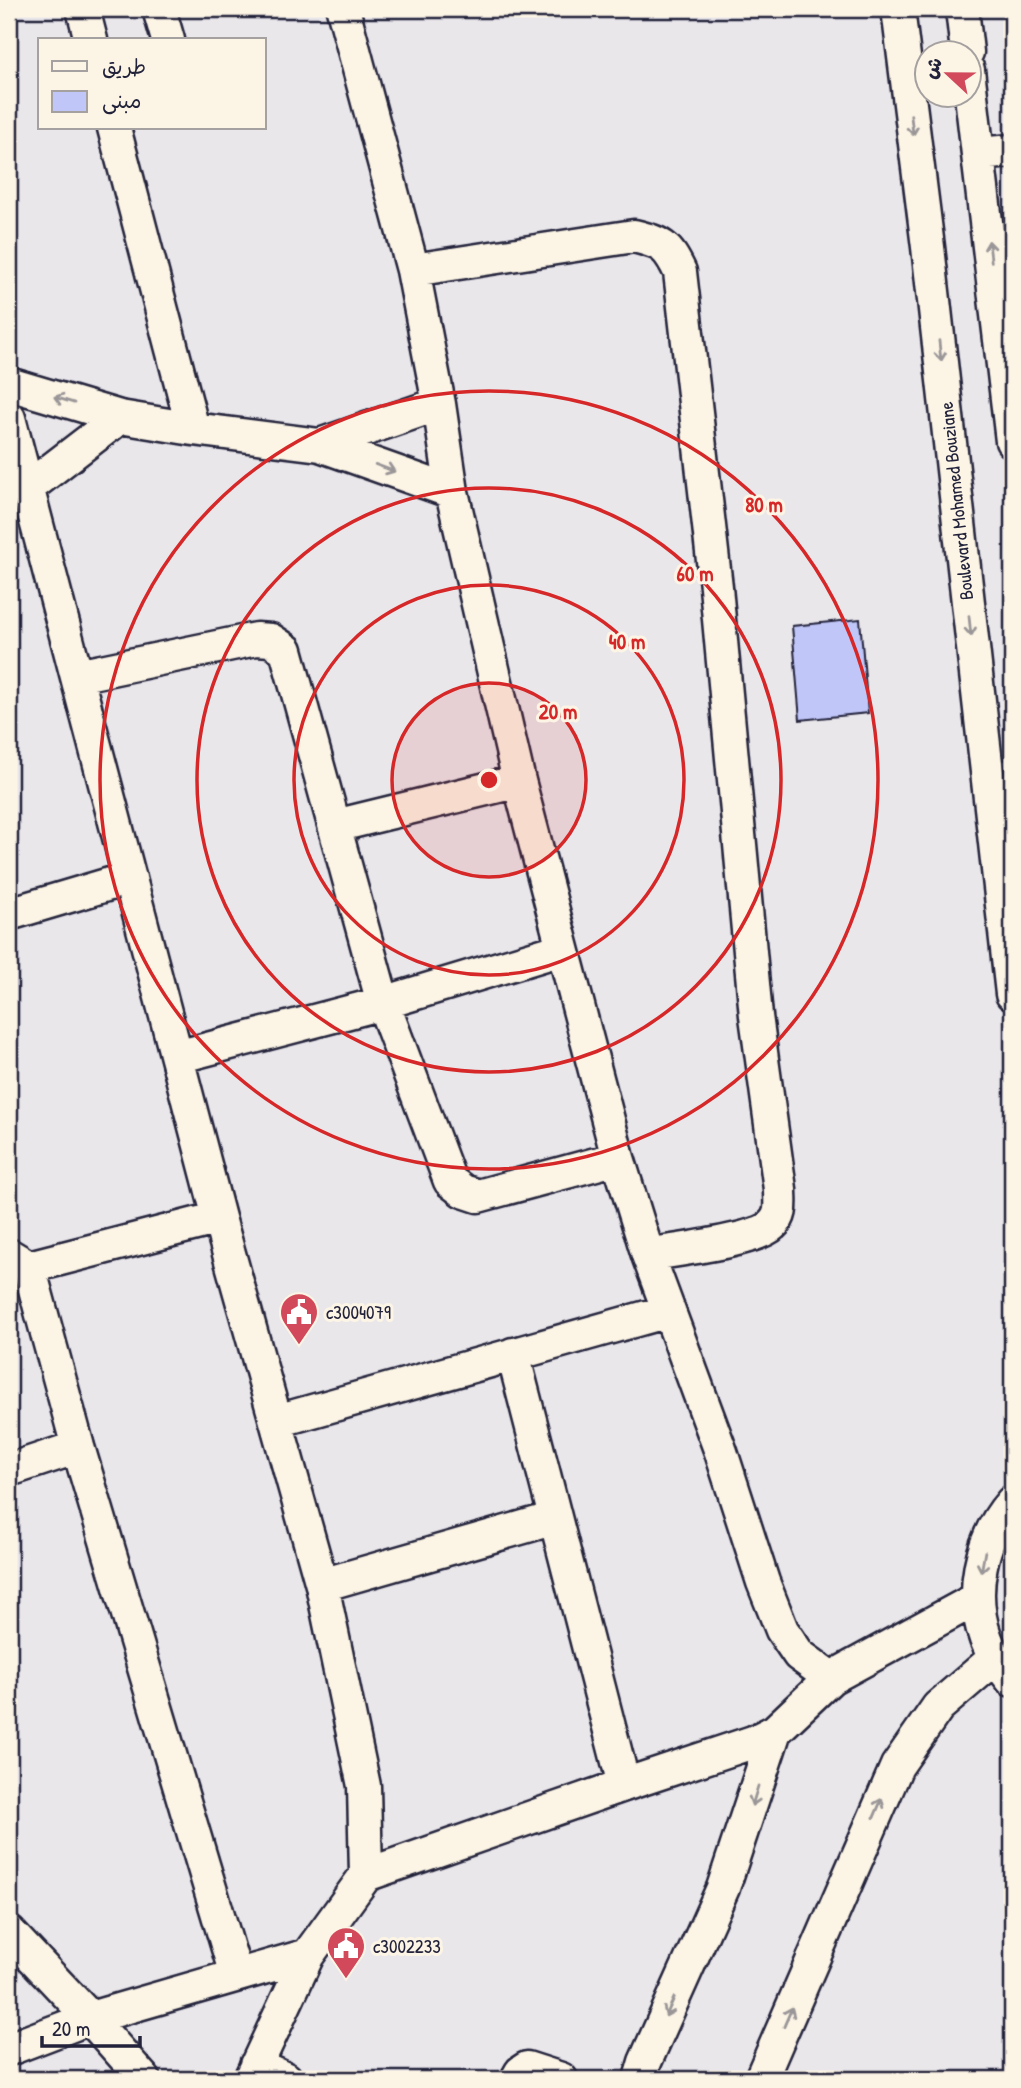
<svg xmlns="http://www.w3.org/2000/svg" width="1021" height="2088" font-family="'Patrick Hand','Playpen Sans Arabic',sans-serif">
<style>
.building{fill:#c0c6f8;stroke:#22223b;stroke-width:2}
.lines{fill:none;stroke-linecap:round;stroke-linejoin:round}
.minor-casing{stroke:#22223b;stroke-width:37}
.minor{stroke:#fcf5e5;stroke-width:32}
.oneway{stroke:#9a9698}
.ring{fill:none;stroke:#d62828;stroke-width:3.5}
.labels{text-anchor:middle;stroke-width:6;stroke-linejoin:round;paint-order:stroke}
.street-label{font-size:19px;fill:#22223b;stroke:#fcf5e5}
.poi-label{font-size:19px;fill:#22223b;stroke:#fcf5e5;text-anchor:start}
.centre{fill:#d62828;stroke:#fcf5e5;stroke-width:3.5}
.ring-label{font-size:21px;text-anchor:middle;font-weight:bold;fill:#d62828;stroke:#fcf5e5;stroke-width:6;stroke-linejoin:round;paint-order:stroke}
</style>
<rect width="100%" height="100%" fill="#eae7eb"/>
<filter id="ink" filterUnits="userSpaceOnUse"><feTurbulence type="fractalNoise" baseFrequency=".0143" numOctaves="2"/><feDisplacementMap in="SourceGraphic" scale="14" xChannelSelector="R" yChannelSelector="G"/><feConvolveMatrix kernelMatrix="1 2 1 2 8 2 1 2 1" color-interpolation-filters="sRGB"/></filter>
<g filter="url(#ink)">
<!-- building -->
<path class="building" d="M 860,619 L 868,713 L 800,720 L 792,626 Z"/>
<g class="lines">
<defs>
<path id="minor" d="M 83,9 L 91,40
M 159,9 L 168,40
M 343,9 L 413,270 L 439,404 L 452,492 L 519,781 L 618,1158 L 648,1255 L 721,1452 L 763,1582 L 782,1630 L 799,1655 L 831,1678
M 898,9 L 928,247 L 1012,994
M 962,9 L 967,52
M 968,70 L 1012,441
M 114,128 L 193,429
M 978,154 L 1012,151
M 413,270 L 634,236 C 662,243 667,245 680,272 L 716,587 L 756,1016 L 780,1189 C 780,1203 783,1215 772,1225 C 756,1241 673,1250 648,1255
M 9,384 L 120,417 L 193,429 L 320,445 L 452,492
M 9,418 L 219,1218 L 322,1585 L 364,1786 L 366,1875
M 320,445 L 439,404
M 29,487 L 120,417
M 77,676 L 256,639 L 271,640 L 286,650 L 383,1003 L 450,1181 L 463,1191 L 478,1196 L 618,1158
M 335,826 L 519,781
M 9,914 L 130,878
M 177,1057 L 383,1003 L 562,949
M 9,1255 L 29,1267 L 219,1218
M 29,1267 L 78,1447 L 236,1975
M 513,1354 L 624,1785
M 277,1421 L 668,1311
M 9,1470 L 78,1447
M 1012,1502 C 980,1538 969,1593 986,1639 C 992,1655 1002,1667 1012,1680
M 322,1585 L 555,1518
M 9,1932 L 90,2018 L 144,2079
M 9,2049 L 90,2018 L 308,1955 L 366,1875 L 624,1785 L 753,1742 L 775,1731 L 831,1678 L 978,1598
M 256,2065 L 286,2079
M 250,2079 L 308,1955
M 517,2079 L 521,2072 L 527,2068 L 561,2079
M 640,2079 L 645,2062 L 723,1888 L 775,1731
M 761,2079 L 897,1766 L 938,1707 L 995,1658"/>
</defs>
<!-- minor casing -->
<use href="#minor" class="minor-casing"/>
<!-- minor -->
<use href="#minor" class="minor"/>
</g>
<!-- one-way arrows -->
<defs><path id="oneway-shaft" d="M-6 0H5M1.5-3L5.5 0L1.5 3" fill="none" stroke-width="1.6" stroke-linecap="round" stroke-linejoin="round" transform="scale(1.75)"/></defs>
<g class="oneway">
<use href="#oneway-shaft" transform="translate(912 125) rotate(83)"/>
<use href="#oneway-shaft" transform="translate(990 251) rotate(-97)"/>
<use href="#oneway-shaft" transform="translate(940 351) rotate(84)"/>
<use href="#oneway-shaft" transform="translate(64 400) rotate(-163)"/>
<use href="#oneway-shaft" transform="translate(385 468) rotate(20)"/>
<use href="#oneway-shaft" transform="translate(970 626) rotate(84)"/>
<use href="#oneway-shaft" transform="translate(983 1562) rotate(100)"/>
<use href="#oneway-shaft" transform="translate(755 1796) rotate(107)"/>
<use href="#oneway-shaft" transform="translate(878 1808) rotate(-67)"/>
<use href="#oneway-shaft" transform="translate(670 2007) rotate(114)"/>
<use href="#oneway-shaft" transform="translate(788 2017) rotate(-67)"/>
</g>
</g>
<!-- distance rings -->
<circle cx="489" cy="780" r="97" fill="#d62828" fill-opacity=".12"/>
<g class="ring">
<circle cx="489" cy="780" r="97"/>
<circle cx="489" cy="780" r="195"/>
<circle cx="489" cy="780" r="292"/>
<circle cx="489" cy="780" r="389"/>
</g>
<!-- icons -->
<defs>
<symbol id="civic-pin" viewBox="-11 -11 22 30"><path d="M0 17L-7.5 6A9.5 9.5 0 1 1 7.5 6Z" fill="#d1495b" stroke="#fcf5e5"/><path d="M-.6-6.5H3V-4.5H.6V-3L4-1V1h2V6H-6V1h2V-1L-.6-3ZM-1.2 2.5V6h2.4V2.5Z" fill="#fff"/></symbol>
</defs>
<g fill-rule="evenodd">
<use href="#civic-pin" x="277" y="1290" width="44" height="60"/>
<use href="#civic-pin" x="324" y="1924" width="44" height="60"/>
</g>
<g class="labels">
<!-- street labels -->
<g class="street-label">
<text transform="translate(956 501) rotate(-96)" y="7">Boulevard Mohamed Bouziane</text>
</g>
<!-- poi labels -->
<g class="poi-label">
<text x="326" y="1319">c3004079</text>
<text x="373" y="1953">c3002233</text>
</g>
</g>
<circle cx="489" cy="780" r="10" class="centre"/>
<g class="ring-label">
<text x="764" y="512">80 m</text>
<text x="695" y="581">60 m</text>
<text x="627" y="649">40 m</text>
<text x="558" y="719">20 m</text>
</g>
<!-- margin -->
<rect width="1021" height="2088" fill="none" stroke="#fcf5e5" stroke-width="35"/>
<rect x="18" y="18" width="986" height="2053" fill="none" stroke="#22223b" stroke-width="2.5" filter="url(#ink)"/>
<!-- legend -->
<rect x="38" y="38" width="228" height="91" fill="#fcf5e5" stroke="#a5a1a1" stroke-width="2"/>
<rect x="52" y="61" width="35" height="10" fill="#fcf5e5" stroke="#a5a1a1" stroke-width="2"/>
<text x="102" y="74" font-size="21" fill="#22223b">طريق</text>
<rect x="52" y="91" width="35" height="21" fill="#c0c6f8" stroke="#a5a1a1" stroke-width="2"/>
<text x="102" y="108" font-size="21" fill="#22223b">مبنى</text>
<!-- north arrow -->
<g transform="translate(948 74) rotate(292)"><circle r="33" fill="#fcf5e5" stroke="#a5a1a1" stroke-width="2"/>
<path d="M0-5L12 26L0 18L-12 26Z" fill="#d1495b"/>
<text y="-10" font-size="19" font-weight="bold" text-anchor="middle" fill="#22223b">ش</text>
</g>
<!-- scale -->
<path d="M42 2036v10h98v-10" fill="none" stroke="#22223b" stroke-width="3.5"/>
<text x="52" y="2036" font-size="21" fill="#22223b" stroke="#fcf5e5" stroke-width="5" paint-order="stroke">20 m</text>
</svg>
